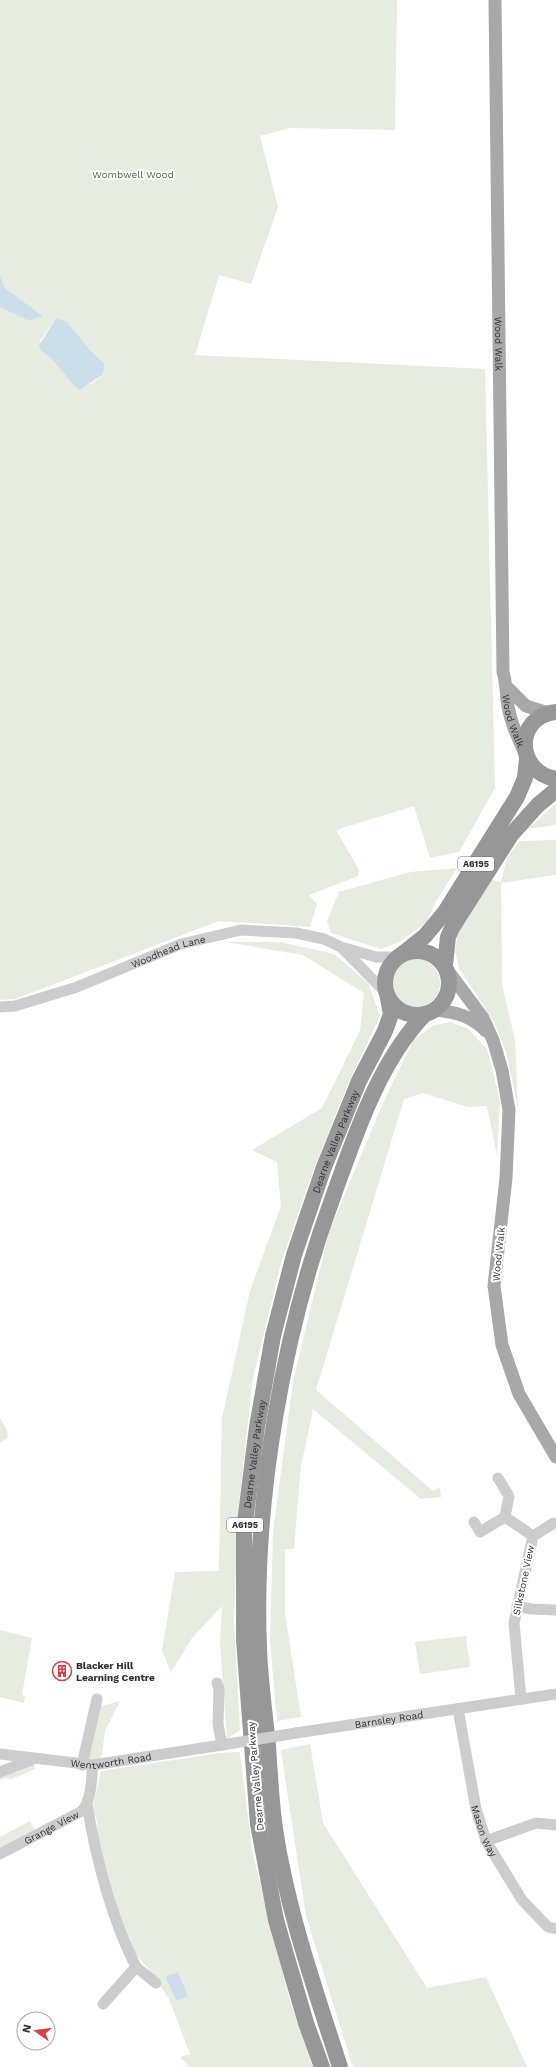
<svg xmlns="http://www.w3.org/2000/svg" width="556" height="2067" font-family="'Work Sans',sans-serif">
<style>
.green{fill:#e6ecdf;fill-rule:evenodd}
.water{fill:#ccdeea}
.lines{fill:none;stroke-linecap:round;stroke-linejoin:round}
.minor{stroke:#cdcdcd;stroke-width:11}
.major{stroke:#a8a8a8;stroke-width:13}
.highway{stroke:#979797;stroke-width:16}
.minor-bridge{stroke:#cdcdcd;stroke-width:11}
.labels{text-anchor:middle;stroke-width:4;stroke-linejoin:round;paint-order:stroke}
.shield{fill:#fff;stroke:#6e6e6e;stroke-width:1}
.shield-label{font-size:9px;font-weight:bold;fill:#303030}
.park-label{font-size:10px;fill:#53693f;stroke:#fff}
.street-label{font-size:10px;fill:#303030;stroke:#fff}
.poi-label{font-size:10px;font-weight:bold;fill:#303030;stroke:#fff;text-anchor:start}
</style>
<rect width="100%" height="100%" fill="#fff"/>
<!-- green -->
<path class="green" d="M 0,0 L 397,0 L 395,130 L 289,128 L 260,136 L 278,207 L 251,284 L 219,275 L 195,355 L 485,369 L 495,788 L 459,852 L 430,858 L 414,806 L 336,830 L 359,870 L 358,876 L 309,895 L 317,904 L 310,927 L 219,921 L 15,999 L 0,1000 L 0,307 L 29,321 L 43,316 L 5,288 L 0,275 ZM 56,318 L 104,363 C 108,377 91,384 80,389 L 75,387 L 51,358 L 41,351 L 40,341 Z
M 556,804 L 556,825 L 527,829 Z
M 556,840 L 556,875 L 501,883 L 502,985 L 515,1040 L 518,1108 L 506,1052 L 494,1022 L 459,968 L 455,951 L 458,934 L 492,880 L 501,882 L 507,858 L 519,841 Z
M 457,868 L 435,903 L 427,922 L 399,942 L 381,949 L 331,933 L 327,921 L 339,892 L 410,872 Z
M 226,942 L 280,942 L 334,954 L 368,983 L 380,1016 L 347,1086 L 313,1171 L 281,1263 L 253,1378 L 238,1511 L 234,1621 L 240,1730 L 227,1739 L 220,1645 L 222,1606 L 192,1638 L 171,1672 L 162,1650 L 175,1572 L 219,1571 L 222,1418 L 250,1291 L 281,1206 L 277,1162 L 252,1150 L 322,1108 L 360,1031 L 364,993 L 303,955 Z
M392 983a24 24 0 1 1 48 0a24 24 0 1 1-48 0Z
M 451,1022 L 468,1029 L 487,1049 L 500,1101 L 497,1156 L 487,1106 L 468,1107 L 423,1093 L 404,1099 L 316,1390 L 433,1491 L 440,1487 L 441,1497 L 421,1499 L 313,1409 L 301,1466 L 294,1549 L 285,1549 L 285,1613 L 301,1717 L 277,1721 L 270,1642 L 273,1532 L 293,1382 L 329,1232 L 384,1101 L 413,1041 L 434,1025 Z
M 0,1418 L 7,1430 L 8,1437 L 0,1443 Z
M 0,1630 L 32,1638 L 22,1695 L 25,1696 L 24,1703 L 0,1697 Z
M 466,1636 L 470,1667 L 420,1674 L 415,1642 Z
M 120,1701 L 105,1731 L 101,1760 L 88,1759 L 98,1707 Z
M 310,1744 L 323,1823 L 427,1988 L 486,1977 L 527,2067 L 354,2067 L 352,2064 L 306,1916 L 281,1750 Z
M 240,1752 L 252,1851 L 290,2001 L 313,2067 L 190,2067 L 180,2057 L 190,2054 L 169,1999 L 152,1973 L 130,1948 L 98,1847 L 97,1822 L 93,1806 L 101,1771 L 219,1753 Z
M 34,1765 L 35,1769 L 12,1779 L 5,1778 L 0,1780 L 0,1775 L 23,1766 Z
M 30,1821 L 35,1831 L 0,1849 L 0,1837 Z"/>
<!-- water -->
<path class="water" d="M 0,275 L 5,288 L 43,316 L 29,321 L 0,307 Z
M 56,318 L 67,322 L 89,349 L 104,363 L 105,368 L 102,375 L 80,390 L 75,387 L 51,358 L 41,351 L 39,345 Z
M 178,1972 L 188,1996 L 177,2001 L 165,1977 Z"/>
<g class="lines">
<!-- minor -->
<g class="minor">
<path d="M 343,949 L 386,993"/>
<path id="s1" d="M 0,1007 L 15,1006 L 77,987 L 181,944 L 241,930 L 296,933 L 324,939 L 341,947 L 376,957 L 397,957"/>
<path d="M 498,1478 L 509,1496 L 505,1517 L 533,1536 L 514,1623 L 521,1699"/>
<path d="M 474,1522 L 480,1532 L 505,1517"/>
<path d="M 533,1536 L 554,1523"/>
<path d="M 517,1606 L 531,1609 L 556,1610"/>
<path id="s2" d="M 458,1709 L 476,1809 L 486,1841 L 522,1900 L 548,1927 L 556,1929"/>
<path id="s3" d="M 296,1733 L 556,1694"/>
<path id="s4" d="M 0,1754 L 93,1765 L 222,1745 L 218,1724 L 219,1689 L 217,1683"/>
<path d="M 82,1765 L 97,1699"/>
<path d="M 0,1772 L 31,1760"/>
<path d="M 87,1804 C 96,1859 111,1917 136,1967 L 103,2004"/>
<path d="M 486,1841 L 536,1823 L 556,1825"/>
<path id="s5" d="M 0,1854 L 82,1811 C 92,1798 91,1781 93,1765"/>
<path d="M 136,1967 L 156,1983"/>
</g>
<!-- major -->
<g class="major">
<path id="s6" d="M 495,0 L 503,672 C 506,682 506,690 507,700 C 509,717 517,737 525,753"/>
<path d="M 507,687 L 526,706 L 548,713"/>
<path d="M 448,971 L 483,1018 L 493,1040 L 502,1070 L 509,1110 L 506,1178 L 494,1286 L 502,1345 L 519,1394 L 556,1457"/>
<path d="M 436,1010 C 455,1012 472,1016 486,1031"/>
</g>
<!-- highway -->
<g class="highway">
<path d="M 556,712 C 514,716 515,772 556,779"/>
<circle cx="417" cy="983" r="32"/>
<path d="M 401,955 L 425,936 L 445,912 L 517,797 L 525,778 L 527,758"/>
<path d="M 445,965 L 448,937 L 452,928 L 511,835 L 538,805 L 556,790"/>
<path id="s7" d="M 322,2067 L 306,2023 L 276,1920 L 258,1824 L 244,1640 L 244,1530 L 257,1427 L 273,1336 L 294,1255 L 324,1167 L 359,1081 L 385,1031 L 391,1014 L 388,998"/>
<path d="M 340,2067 C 315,1989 287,1910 275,1829 C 271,1801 270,1774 268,1746 C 265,1714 260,1680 259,1648 C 253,1501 283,1331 334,1194 C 356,1133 379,1062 425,1014"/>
</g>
<!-- minor-bridge -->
<path class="minor-bridge" d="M 222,1745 L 296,1733"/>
</g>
<!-- icons -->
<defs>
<symbol id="building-ring" viewBox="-11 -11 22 22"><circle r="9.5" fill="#fff" stroke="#da3e49" stroke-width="1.5"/><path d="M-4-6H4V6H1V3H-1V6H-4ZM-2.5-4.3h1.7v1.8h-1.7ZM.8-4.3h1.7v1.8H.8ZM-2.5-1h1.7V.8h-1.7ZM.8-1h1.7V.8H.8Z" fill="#da3e49"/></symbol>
</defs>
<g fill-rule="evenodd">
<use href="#building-ring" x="51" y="1660" width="22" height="22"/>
</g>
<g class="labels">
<!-- shield labels -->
<g class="shield">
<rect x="458" y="857" width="36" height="14" rx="3"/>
<rect x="227" y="1518" width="36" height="14" rx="3"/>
</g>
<g class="shield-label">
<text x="476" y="867">A6195</text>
<text x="245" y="1528">A6195</text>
</g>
<!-- park labels -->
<g class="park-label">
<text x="133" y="178">Wombwell Wood</text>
</g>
<!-- street labels -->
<g class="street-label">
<text dy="4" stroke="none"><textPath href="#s6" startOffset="344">Wood Walk</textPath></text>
<text dy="4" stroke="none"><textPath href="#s6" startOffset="722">Wood Walk</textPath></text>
<text dy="4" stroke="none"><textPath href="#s1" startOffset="178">Woodhead Lane</textPath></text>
<text dy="4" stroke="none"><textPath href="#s7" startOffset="947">Dearne Valley Parkway</textPath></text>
<text transform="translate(498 1254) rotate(-84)" y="4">Wood Walk</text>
<text dy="4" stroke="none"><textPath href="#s7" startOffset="623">Dearne Valley Parkway</textPath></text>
<text transform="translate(523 1580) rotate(-78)" y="4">Silkstone View</text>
<text dy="4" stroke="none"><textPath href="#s3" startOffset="94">Barnsley Road</textPath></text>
<text dy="4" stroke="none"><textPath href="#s4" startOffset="112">Wentworth Road</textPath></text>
<text transform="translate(255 1776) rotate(-95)" y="4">Dearne Valley Parkway</text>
<text dy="4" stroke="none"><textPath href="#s5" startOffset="58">Grange View</textPath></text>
<text dy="4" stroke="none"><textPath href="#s2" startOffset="125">Mason Way</textPath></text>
</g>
<!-- poi labels -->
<g class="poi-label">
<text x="76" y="1669">Blacker Hill<tspan x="76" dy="12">Learning Centre</tspan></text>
</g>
</g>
<!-- north arrow -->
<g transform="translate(36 2031) rotate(284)"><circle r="19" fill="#ffffff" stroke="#acacac"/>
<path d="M0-3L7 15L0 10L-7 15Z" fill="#da3e49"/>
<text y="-6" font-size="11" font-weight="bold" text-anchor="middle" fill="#303030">N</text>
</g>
</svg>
